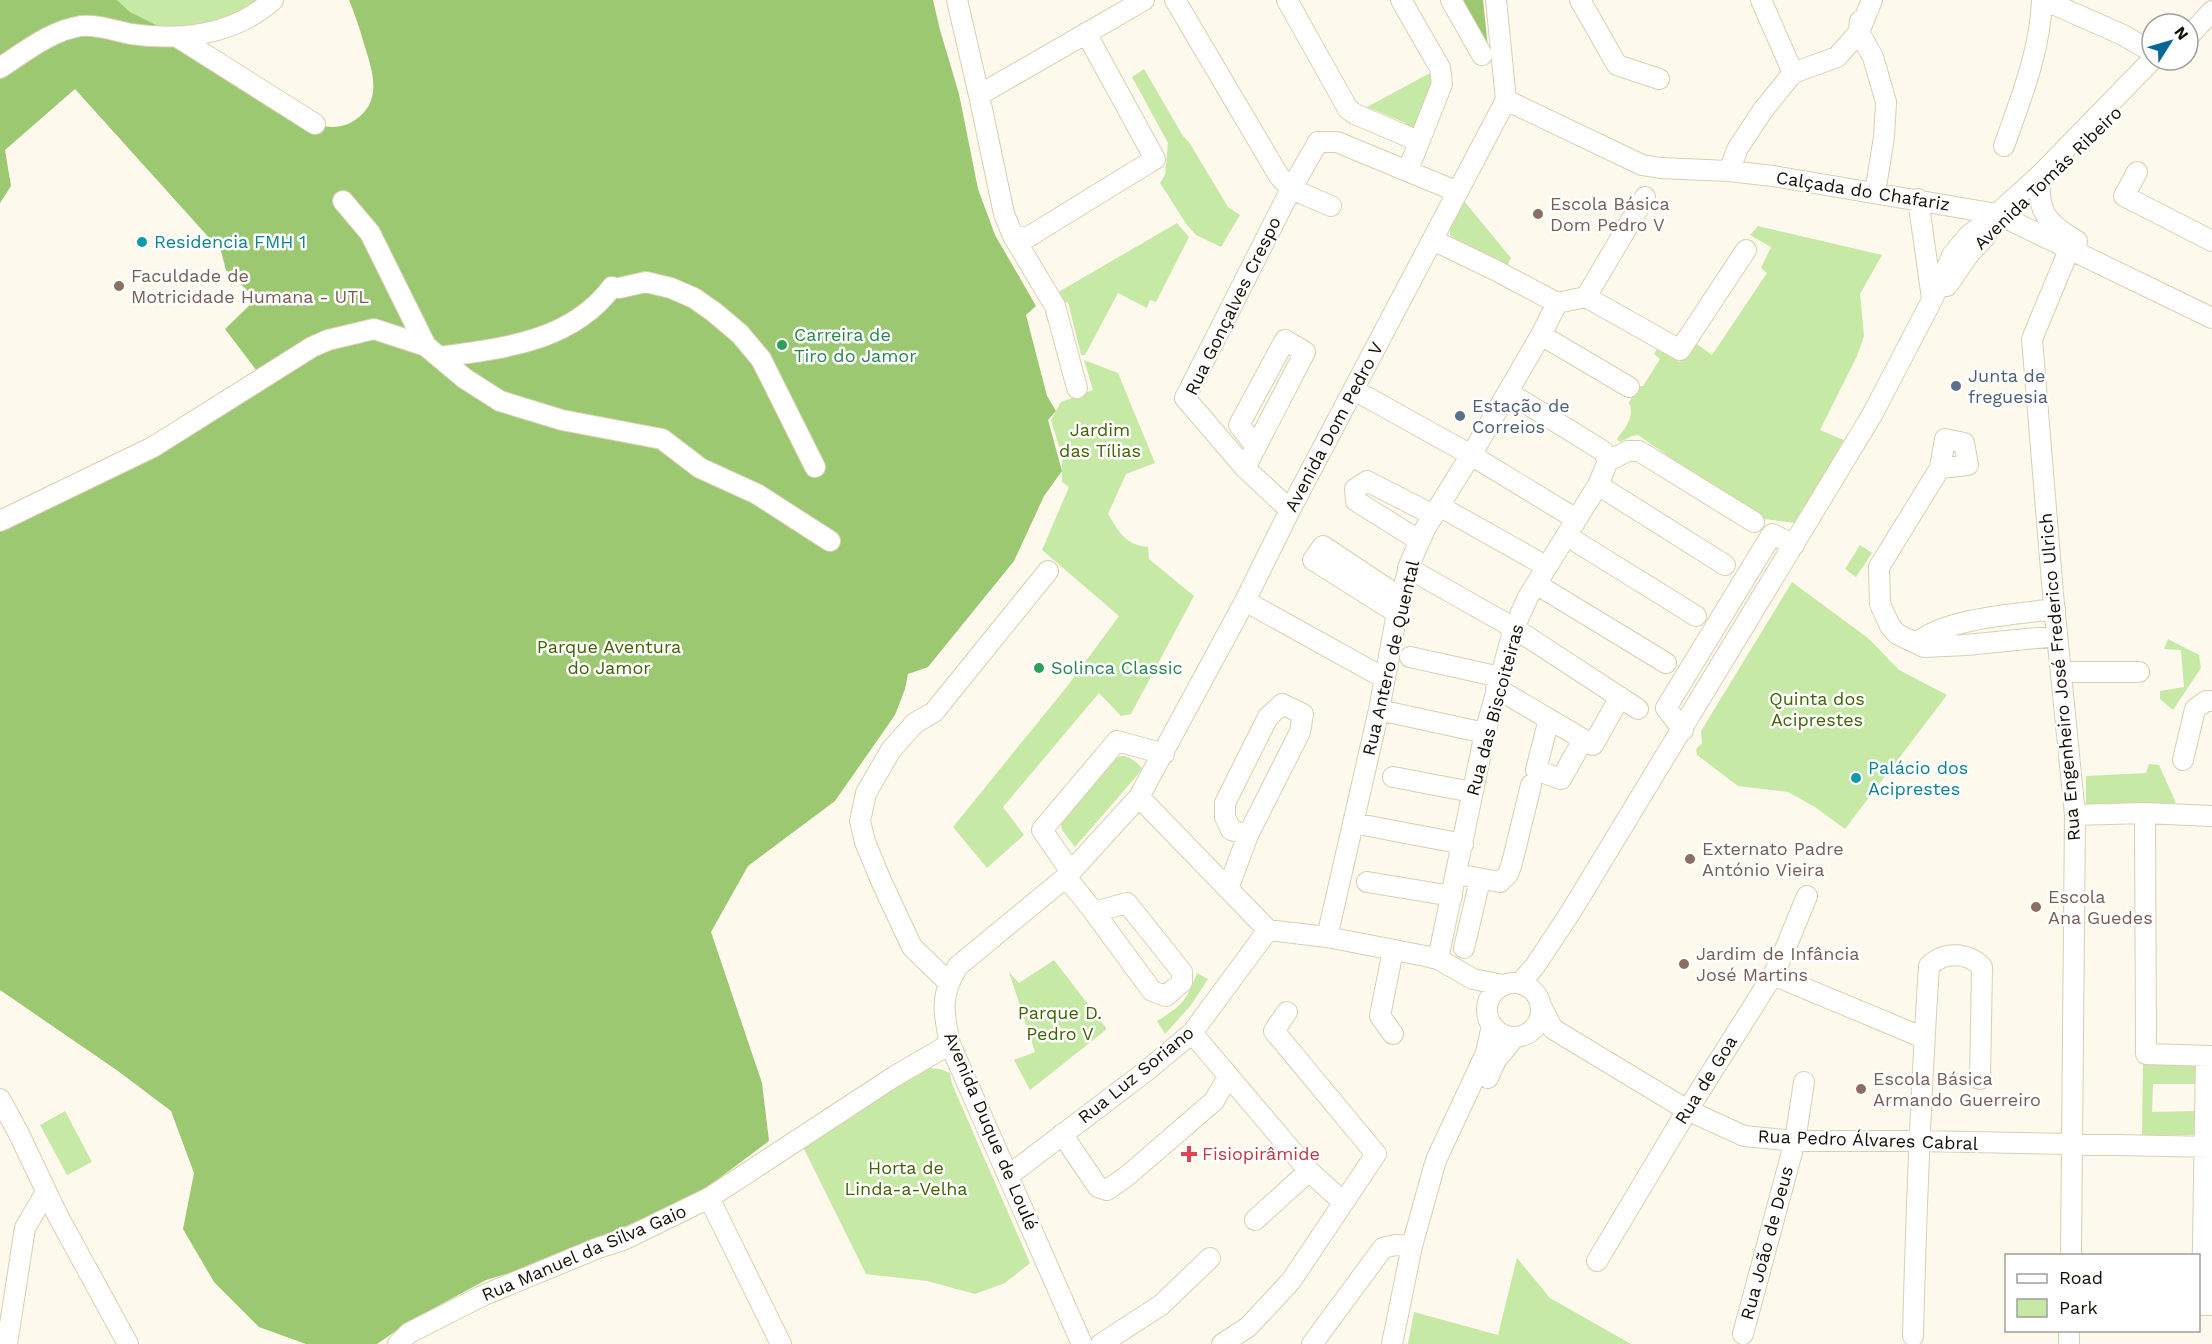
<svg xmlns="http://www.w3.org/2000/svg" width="2212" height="1344" font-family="'Work Sans',sans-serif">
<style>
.green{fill:#c6e9a6}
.forest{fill:#9cc871}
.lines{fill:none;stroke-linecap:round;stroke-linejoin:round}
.minor-casing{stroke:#dacfb1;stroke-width:22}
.minor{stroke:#fff;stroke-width:20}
.education-dot{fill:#8d6e63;stroke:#fff;stroke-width:2}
.culture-dot{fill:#0f9aa8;stroke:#fff;stroke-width:2}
.leisure-dot{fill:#2e9e5b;stroke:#fff;stroke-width:2}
.service-dot{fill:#5c6f8a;stroke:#fff;stroke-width:2}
.health-dot{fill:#e0444e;stroke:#fff;stroke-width:2}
.labels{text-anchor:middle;stroke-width:5;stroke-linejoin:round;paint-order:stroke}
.street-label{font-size:18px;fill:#141006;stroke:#fff}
.education-label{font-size:18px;fill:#785e54;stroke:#fff;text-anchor:start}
.culture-label{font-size:18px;fill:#0d838f;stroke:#fff;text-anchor:start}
.leisure-label{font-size:18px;fill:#27864d;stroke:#fff;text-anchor:start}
.service-label{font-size:18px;fill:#4e5e75;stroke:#fff;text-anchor:start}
.park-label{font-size:18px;fill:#3f6401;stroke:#fff}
.health-label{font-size:18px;fill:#be3a42;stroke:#fff;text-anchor:start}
</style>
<rect width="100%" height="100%" fill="#fdf9ed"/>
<!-- green -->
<path class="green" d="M 117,0 L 273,0 L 179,38 L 130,12 Z
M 1144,69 L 1183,136 L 1189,142 L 1228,207 L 1240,215 L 1221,247 L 1196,235 L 1187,225 L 1160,183 L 1165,175 L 1168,143 L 1132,77 Z
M 1432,72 L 1434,82 L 1412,131 L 1404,131 L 1406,123 L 1367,107 Z
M 1464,201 L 1511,258 L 1508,265 L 1458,241 L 1450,235 L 1450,229 Z
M 1177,223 L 1189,237 L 1156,302 L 1150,300 L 1147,308 L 1118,293 L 1085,355 L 1081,355 L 1068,302 L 1060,304 L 1055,294 Z
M 1758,226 L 1882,255 L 1860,294 L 1864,336 L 1857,356 L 1820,430 L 1846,441 L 1795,523 L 1757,518 L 1638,435 L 1632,436 L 1620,442 L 1617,439 C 1626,427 1635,417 1629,402 L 1639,386 L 1643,386 L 1660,359 L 1654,354 L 1658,347 L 1680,362 L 1694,342 L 1712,355 L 1767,273 L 1761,268 L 1771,247 L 1750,235 Z
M 1084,360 L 1118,373 L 1155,463 L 1126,474 L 1108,514 C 1119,532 1125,545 1148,547 L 1149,559 L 1194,596 L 1131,714 L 1121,716 L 1099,693 L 1003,807 L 1024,835 L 987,868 L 953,827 L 1069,684 L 1119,616 L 1042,550 L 1069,487 L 1062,482 L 1062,456 L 1051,420 L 1061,402 L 1093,390 Z
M 1860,545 L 1872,553 L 1856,577 L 1845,569 Z
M 1792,582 L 1868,638 L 1899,670 L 1947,695 L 1845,829 L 1815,807 L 1788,792 L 1738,786 L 1697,755 L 1696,749 L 1702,743 L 1701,731 Z
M 2168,639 L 2199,655 L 2201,668 L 2173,710 L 2160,699 L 2160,691 L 2184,687 L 2181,650 L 2164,649 Z
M 1121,756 C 1128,755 1137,762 1142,768 L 1140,772 L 1075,847 L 1062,830 L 1061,824 L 1115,759 Z
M 2149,764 L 2159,765 L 2176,803 L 2086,805 L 2086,776 L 2146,773 Z
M 1054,960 L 1107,1029 L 1030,1090 L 1014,1060 L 1035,1052 L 1009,972 L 1019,983 Z
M 1197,973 L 1208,979 L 1191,1005 L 1165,1034 L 1157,1021 C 1183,1005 1186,1001 1197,973 Z
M 2199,1060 L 2198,1084 L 2153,1084 L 2152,1112 L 2196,1111 L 2197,1135 L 2142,1135 L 2143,1062 Z
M 927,1068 L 940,1069 L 950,1073 L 952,1084 L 1030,1263 L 1005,1283 L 975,1294 L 927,1281 L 866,1274 L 803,1147 Z
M 65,1111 L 92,1162 L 67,1175 L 40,1125 Z
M 1517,1258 L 1550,1298 L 1631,1344 L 1408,1344 L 1414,1312 L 1498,1335 Z"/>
<!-- forest -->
<path class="forest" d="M 0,0 L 117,0 L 130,12 L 166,30 L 315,124 C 329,128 342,129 355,120 C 383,101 373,72 364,44 C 360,29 355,15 349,0 L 933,0 L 940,30 L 959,94 L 978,189 L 995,235 L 1036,306 L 1026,315 L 1047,396 L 1056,411 L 1048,420 L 1062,471 L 1044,496 L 1014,561 L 928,667 L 908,674 L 905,689 L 895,715 L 835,801 L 748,866 L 711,932 L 762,1083 L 769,1141 L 694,1197 L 532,1266 L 486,1280 L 412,1320 L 377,1344 L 306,1344 L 259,1327 L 214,1282 L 183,1229 L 194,1173 L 171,1111 L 118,1071 L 0,990 L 0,528 L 263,379 L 225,329 L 256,299 L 226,270 L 221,251 L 75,89 L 5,150 L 11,186 L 0,203 Z
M 1460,0 L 1483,0 L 1488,48 Z"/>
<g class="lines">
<defs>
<path id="minor" d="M 957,0 L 979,95 L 1004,214 L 1013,236 L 1055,306 L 1077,388
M 1175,0 L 1279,176 L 1291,189 L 1331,206
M 1287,0 L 1348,109 L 1355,114 L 1418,141
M 1401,0 L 1440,68 L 1442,84 L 1408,170
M 1451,0 L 1482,55
M 1496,0 L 1506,100
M 1580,0 L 1617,65 L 1659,79
M 1761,0 L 1793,73
M 2044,0 L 2123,35 L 2152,52
M 1860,21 L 1859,32 L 1873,57 L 1886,102 L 1884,137 L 1875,193
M 2188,37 L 2212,11
M 179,38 L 315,124
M 0,68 C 26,51 50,31 81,26 C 96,24 116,31 131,34 C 181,41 234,35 273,0
M 979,95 L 1144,0
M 1506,100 L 1642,165 L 1660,168 L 1729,171 L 1773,176 L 1997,214 L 2212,318
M 2004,146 C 2021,98 2040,52 2042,0
M 1729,171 L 1738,148 L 1763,110 L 1793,73 L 1837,57 L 1859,32 L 1872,0
M 2137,172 L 2124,196 L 2212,241
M 2040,190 C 2039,217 2055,228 2077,241
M 1918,199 L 1932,298
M 343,201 L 370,233 L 426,346 L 464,378 L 500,401 L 562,420 L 662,439 L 700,468 L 757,494 L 830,541
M 1013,236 L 1028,237 L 1155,159 L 1086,33
M 1433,240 L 1497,271 L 1557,303
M 2069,250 L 2032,339 L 2053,594 L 2075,815 L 2071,1256
M 1947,286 L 1970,253 L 1986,236
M 619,288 L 646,282 L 671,288 L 694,298 L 714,312 L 740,334 L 761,359 L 815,467
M 1586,297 L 1680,350 L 1746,250
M 1557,303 L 1586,297 L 1645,197
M 1541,335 L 1629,387
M 440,357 C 503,348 571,342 612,287
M 1354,390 L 1471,455 L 1576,519
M 1608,461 L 1628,451 L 1639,451 L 1754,522
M 1245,468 L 1305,352 L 1285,340 L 1239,425 L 1255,445
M 1940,468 L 1945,439 L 1964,443 L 1968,465 L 1940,468 L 1879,567 L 1880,604 L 1890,626 L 1897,634 L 1924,647 L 1966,645 L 2057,636
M 1598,485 L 1725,565
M 1439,506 L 1537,561
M 1290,510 L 1245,468 L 1185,398 L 1291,189 L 1318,142 L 1337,142 L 1458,192
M 0,521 L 153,447 L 312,347 L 328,340 L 374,329 L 426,346
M 1567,536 L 1696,616
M 1420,541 L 1356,501 L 1355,489 L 1367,481 L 1433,515
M 1408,568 L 1514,628 L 1638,709
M 1536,584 L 1666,663
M 1245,601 L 1384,678
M 1397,613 L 1313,560 L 1323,546 L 1401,598
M 1918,642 C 1947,618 2017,614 2055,609
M 1410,657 L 1500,677
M 2061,672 L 2139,672
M 1496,688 L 1593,745 L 1620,697
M 1379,710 L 1485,733
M 1549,719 L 1536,770 L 1561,779 L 1583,740
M 1683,730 L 1666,708 L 1772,534 L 1794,545
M 2183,760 L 2195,709 L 2206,701 L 2212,701
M 1393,777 L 1472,792
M 1139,797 L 1268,930 L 1327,937 L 1425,956 L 1438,959 L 1473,979 L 1502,985
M 2145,813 L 2146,1054 L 2212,1056
M 2075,815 L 2145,813 L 2212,816
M 1353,823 L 1463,844
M 1071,872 L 1042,830 L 1117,741 L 1164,754
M 1456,874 L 1500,882 L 1508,874 L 1512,863 L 1531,785
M 1066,877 L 1094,912 L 1152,991 L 1166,996 L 1182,982 L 1182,972 L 1127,903 L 1094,912
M 1367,882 L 1452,896
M 1228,889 L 1248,835 L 1300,732 L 1303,714 L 1282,704 L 1268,717 L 1225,803 L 1225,817 L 1231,830 L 1248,835
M 1327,937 L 1379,710 L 1397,613 L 1410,563 L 1425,529 L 1477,445 L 1541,335 L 1557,303
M 1464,948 L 1480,880
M 1438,959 L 1485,733 L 1514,628 L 1528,597 L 1598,485 L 1608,461 L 1603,451 L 1508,392
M 1773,975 L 1924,1038
M 948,982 L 912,947 L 882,883 L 865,842 L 860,821 L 866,793 L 891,750 L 915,723 L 934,712 L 1048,571
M1487 1010a27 27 0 1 1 54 0a27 27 0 1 1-54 0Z
M 1520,983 L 1535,966 L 1572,910 L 1872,415 L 1932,300 L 1953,254 L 1969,235 L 1997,214 L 2040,175 L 2152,60
M 1542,1008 L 1553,1029 L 1687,1110 L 1744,1136 L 1795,1141 L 1918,1141 L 2212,1147
M 1192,1033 L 1309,1171 L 1343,1202
M 1393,1034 L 1380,1016 L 1393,950
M 2206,1057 L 2202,1305 L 2212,1305
M 1488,1078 L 1496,1060 L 1515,1037
M 0,1099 L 18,1132 L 58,1216 L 128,1344
M 1062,1134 L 1098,1187 L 1107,1190 L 1127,1176 L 1214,1101 L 1228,1077
M 1008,1176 L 1145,1072 L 1192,1033 L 1268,930
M 709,1198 L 781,1344
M 1255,1220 L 1309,1171
M 1597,1261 L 1682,1119 L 1773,975 L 1784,952 L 1807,896
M 1743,1334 L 1795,1141 L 1804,1082
M 1913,1336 C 1916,1213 1921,1089 1929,966 C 1944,951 1968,952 1982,967 L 1980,1079
M 7,1344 L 25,1228 L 46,1192
M 398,1344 L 409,1333 L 484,1295 L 598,1248 L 623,1240 L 709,1198 L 895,1076 L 950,1044
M 1082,1344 L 950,1044 C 943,1011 940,995 958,966 L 1066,877 L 1139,797 L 1245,601 L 1290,510 L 1506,100
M 1101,1344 L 1161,1305 L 1210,1258
M 1222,1344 L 1248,1327 L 1291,1281 L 1376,1154 L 1274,1031 L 1287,1012
M 1312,1344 L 1383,1248 L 1395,1245 L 1412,1246
M 1392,1344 L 1412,1246 L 1436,1160 L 1486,1053 L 1492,1025
M 2069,1344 L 2069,1330"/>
</defs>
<!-- minor casing -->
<use href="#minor" class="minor-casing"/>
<!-- minor -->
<use href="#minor" class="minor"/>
</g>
<!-- markers -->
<g class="education-dot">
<circle cx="1538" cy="214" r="6"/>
<circle cx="119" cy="286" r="6"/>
<circle cx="1690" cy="859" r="6"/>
<circle cx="2036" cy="907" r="6"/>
<circle cx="1684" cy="964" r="6"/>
<circle cx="1861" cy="1089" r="6"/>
</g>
<g class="culture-dot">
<circle cx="142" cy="242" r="6"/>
<circle cx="1856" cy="778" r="6"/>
</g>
<g class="leisure-dot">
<circle cx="782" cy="345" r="6"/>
<circle cx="1039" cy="668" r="6"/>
</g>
<g class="service-dot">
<circle cx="1956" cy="386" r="6"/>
<circle cx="1460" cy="416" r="6"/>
</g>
<path class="health-dot" d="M1186 1145h6v6h6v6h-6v6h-6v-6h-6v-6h6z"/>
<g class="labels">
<!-- street labels -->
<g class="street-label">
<text transform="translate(2048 178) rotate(-44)" y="6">Avenida Tomás Ribeiro</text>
<text transform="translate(1863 191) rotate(9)" y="6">Calçada do Chafariz</text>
<text transform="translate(1233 306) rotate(-64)" y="6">Rua Gonçalves Crespo</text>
<text transform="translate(1334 427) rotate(-62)" y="6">Avenida Dom Pedro V</text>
<text transform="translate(1391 658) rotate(-77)" y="6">Rua Antero de Quental</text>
<text transform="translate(2060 677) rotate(-95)" y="6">Rua Engenheiro José Frederico Ulrich</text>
<text transform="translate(1495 710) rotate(-75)" y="6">Rua das Biscoiteiras</text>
<text transform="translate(1136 1075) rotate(-39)" y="6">Rua Luz Soriano</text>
<text transform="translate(1706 1080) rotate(-58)" y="6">Rua de Goa</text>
<text transform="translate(991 1131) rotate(67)" y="6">Avenida Duque de Loulé</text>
<text transform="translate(1868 1140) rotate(2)" y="6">Rua Pedro Álvares Cabral</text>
<text transform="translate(1767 1243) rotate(-75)" y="6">Rua João de Deus</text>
<text transform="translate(584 1253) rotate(-23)" y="6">Rua Manuel da Silva Gaio</text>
</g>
<!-- education labels -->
<g class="education-label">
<text x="1550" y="210">Escola Básica<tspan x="1550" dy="21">Dom Pedro V</tspan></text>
<text x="131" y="282">Faculdade de<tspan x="131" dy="21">Motricidade Humana - UTL</tspan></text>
<text x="1702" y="855">Externato Padre<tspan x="1702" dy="21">António Vieira</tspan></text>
<text x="2048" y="903">Escola<tspan x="2048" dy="21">Ana Guedes</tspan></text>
<text x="1696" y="960">Jardim de Infância<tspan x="1696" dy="21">José Martins</tspan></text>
<text x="1873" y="1085">Escola Básica<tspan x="1873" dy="21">Armando Guerreiro</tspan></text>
</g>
<!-- culture labels -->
<g class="culture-label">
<text x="154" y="248">Residencia FMH 1</text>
<text x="1868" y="774">Palácio dos<tspan x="1868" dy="21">Aciprestes</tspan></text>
</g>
<!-- leisure labels -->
<g class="leisure-label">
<text x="794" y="341">Carreira de<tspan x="794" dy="21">Tiro do Jamor</tspan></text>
<text x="1051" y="674">Solinca Classic</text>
</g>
<!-- service labels -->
<g class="service-label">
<text x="1968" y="382">Junta de<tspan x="1968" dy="21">freguesia</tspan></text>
<text x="1472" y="412">Estação de<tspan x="1472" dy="21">Correios</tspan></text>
</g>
<!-- park labels -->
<g class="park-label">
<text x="1100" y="436">Jardim<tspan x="1100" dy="21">das Tílias</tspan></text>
<text x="609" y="653">Parque Aventura<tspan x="609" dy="21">do Jamor</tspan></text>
<text x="1817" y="705">Quinta dos<tspan x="1817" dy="21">Aciprestes</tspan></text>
<text x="1060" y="1019">Parque D.<tspan x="1060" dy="21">Pedro V</tspan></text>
<text x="906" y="1174">Horta de<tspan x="906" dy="21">Linda-a-Velha</tspan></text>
</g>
<!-- health labels -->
<g class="health-label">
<text x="1202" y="1160">Fisiopirâmide</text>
</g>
</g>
<!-- legend -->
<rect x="2005" y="1254" width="195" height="78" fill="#ffffff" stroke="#a19f9b" stroke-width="1.5"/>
<rect x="2017" y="1274" width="30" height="9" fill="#ffffff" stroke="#a19f9b" stroke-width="1.5"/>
<text x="2059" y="1284" font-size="18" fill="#141006">Road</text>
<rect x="2017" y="1299" width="30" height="18" fill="#c6e9a6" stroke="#a19f9b" stroke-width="1.5"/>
<text x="2059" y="1314" font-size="18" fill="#141006">Park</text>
<!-- north arrow -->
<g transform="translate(2170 42) rotate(53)"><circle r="28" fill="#ffffff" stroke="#a19f9b" stroke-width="1.5"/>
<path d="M0-4.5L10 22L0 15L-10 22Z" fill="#036695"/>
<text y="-9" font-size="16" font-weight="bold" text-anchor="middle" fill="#141006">N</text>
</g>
</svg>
